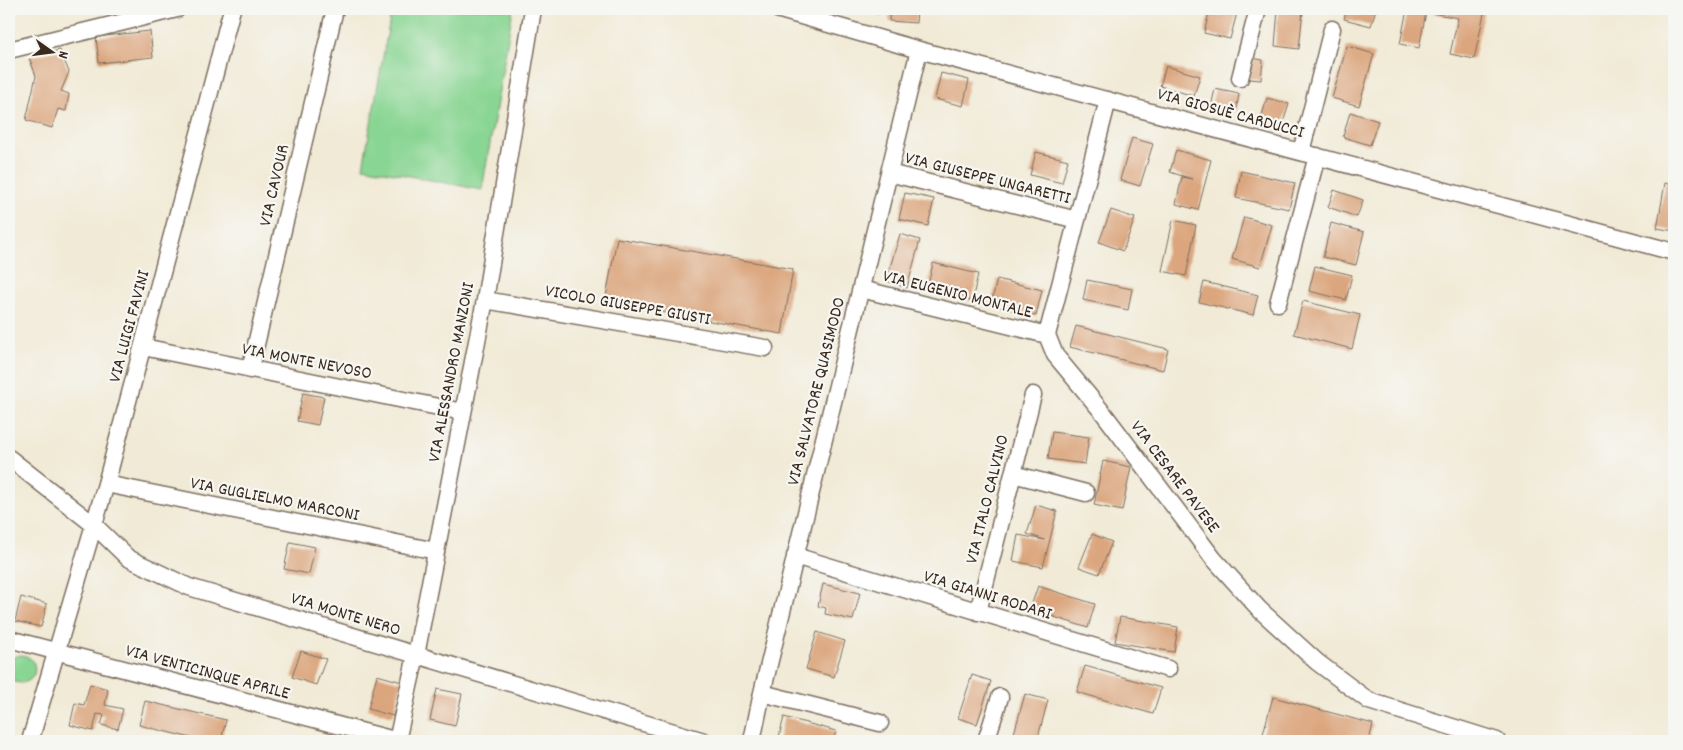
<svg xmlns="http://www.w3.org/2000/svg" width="1683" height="750" font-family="Dekko,sans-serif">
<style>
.green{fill:#89d593;stroke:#628058}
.building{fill:#dba67e}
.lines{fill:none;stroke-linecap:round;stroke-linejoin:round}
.minor-casing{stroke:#7b6d5e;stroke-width:19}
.minor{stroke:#fff;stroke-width:16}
.labels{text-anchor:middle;stroke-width:4.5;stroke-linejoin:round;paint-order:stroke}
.street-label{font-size:18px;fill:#3b2a1e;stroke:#f6f6f2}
</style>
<rect width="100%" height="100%" fill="#f6f6f2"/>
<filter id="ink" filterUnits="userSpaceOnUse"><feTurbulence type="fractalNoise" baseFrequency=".02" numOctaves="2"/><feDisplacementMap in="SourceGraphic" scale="10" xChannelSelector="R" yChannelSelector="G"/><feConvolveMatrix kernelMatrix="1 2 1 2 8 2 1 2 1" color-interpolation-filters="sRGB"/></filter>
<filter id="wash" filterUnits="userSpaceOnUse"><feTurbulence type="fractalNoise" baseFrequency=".0096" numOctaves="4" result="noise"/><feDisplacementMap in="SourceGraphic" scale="20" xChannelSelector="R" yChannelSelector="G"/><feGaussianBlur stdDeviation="1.12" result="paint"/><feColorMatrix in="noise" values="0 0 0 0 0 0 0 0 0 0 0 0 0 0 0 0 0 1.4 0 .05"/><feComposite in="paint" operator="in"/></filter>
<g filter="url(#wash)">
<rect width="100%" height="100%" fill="#f1ead6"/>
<!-- green -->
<path class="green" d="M 409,9 L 513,9 L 482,190 L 363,167 L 391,13 Z
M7 669a14 14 0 1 1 28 0a14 14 0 1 1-28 0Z"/>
<g id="blocks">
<!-- building -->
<path class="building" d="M 853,9 L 880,9 L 879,14 L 852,11 Z
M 890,9 L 917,9 L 916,23 L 889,21 Z
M 1210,9 L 1238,9 L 1230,39 L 1204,33 Z
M 1278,9 L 1303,10 L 1299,49 L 1275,46 Z
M 1347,9 L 1376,9 L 1371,26 L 1344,19 Z
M 1407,9 L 1485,9 L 1474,59 L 1450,54 L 1458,18 L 1426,12 L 1419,48 L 1400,44 Z
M 150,31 L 153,57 L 99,63 L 96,37 Z
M 1347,46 L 1374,54 L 1359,106 L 1332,98 Z
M 60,50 L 69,72 L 61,91 L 69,94 L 66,111 L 58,109 L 52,128 L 26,120 L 36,76 L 29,57 Z
M 1251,58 L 1263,60 L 1261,80 L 1249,79 Z
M 1166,66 L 1200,76 L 1194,96 L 1160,86 Z
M 941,73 L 969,80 L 963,106 L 935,99 Z
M 1215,89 L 1239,94 L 1236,112 L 1211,107 Z
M 1267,98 L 1289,104 L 1282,126 L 1261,119 Z
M 1350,112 L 1378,121 L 1370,145 L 1343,137 Z
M 1132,138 L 1153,144 L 1140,186 L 1120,180 Z
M 1176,150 L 1211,160 L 1198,210 L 1176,204 L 1182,177 L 1192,179 L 1170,172 Z
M 1036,152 L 1068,160 L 1062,183 L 1030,175 Z
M 1241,171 L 1295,183 L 1289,209 L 1236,198 Z
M 1665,183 L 1674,185 L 1674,231 L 1657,228 Z
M 1334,190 L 1363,200 L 1357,217 L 1328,207 Z
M 905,193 L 934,199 L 928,226 L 899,219 Z
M 1111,210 L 1135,218 L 1123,251 L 1099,242 Z
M 1244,217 L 1272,225 L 1260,267 L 1232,259 Z
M 1173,220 L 1196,225 L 1186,276 L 1162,271 Z
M 1331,223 L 1364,232 L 1356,265 L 1323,257 Z
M 900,234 L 920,240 L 907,288 L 886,281 Z
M 617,238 L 793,269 L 782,334 L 605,302 Z
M 933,263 L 978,274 L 972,301 L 927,290 Z
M 1315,266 L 1352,275 L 1346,300 L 1309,291 Z
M 997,279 L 1042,290 L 1036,316 L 991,305 Z
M 1087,280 L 1132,289 L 1128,310 L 1083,300 Z
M 1204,282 L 1258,295 L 1253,315 L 1199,302 Z
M 1303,301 L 1360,315 L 1352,349 L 1294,334 Z
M 1076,326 L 1168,349 L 1163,370 L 1070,347 Z
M 303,393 L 324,397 L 318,425 L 297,421 Z
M 1052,432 L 1089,437 L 1085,464 L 1048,459 Z
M 1103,461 L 1131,467 L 1122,511 L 1094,505 Z
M 1036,505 L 1057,511 L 1043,567 L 1013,561 L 1018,535 L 1045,540 L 1027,534 Z
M 1092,534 L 1112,542 L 1099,574 L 1079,567 Z
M 290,542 L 315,547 L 309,574 L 284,569 Z
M 823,584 L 860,593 L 853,620 L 825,614 L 826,608 L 818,606 Z
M 1038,586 L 1095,604 L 1088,628 L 1030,609 Z
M 21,597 L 47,604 L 41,627 L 15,621 Z
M 1120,617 L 1178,627 L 1174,652 L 1115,642 Z
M 817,632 L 845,641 L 834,677 L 806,669 Z
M 301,651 L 326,659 L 316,685 L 292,677 Z
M 1085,666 L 1161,688 L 1153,714 L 1077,692 Z
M 377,675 L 402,682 L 393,716 L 368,709 Z
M 972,675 L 991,681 L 977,724 L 958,718 Z
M 90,684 L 108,689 L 105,705 L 123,709 L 118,729 L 101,725 L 104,715 L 97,714 L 93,731 L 70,725 L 75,703 L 84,705 Z
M 437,689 L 462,694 L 455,726 L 430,720 Z
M 1025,694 L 1048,700 L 1037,741 L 1028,741 L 1013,737 Z
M 1273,697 L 1373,724 L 1369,741 L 1261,741 Z
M 145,701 L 226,720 L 221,741 L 206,740 L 206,741 L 191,741 L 191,738 L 139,725 Z
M 784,717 L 836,731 L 833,741 L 778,741 Z"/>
</g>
</g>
<g filter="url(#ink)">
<use href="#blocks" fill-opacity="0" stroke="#7b6d5e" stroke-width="1"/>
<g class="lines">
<defs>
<path id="minor" d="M 777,9 L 919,50 L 1674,252
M 9,50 L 177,9
M 1240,78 L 1258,9
M 1108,100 L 1047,335 L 1055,355 L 1104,414 L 1213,558 L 1260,610 L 1317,662 L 1369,701 L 1497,741
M 1301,152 L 1332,29
M 889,173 L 1077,220
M 861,289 L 1047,335
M 485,300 L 765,348
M 1278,303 L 1317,156
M 143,347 L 463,412
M 250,370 L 335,9
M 9,458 L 94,525 L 128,558 L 189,587 L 704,741
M 1013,474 L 1086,493
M 106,484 L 436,551
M 795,556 L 1168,669
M 978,612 L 1033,395
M 9,639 L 398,741
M 762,693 L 880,723
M 30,741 L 106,484 L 232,9
M 397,741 L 416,655 L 485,300 L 533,9
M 752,741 L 762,693 L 919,50
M 986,741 L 1000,697"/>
</defs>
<!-- minor casing -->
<use href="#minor" class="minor-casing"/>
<!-- minor -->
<use href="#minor" class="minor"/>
</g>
</g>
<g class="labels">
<!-- street labels -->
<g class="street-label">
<text transform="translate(1231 112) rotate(15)" y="6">VIA GIOSUÈ CARDUCCI</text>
<text transform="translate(988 177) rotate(14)" y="6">VIA GIUSEPPE UNGARETTI</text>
<text transform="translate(273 185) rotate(-77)" y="6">VIA CAVOUR</text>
<text transform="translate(958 293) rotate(14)" y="6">VIA EUGENIO MONTALE</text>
<text transform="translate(628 304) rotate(10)" y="6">VICOLO GIUSEPPE GIUSTI</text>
<text transform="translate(128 326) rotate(-75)" y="6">VIA LUIGI FAVINI</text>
<text transform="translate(307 360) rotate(11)" y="6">VIA MONTE NEVOSO</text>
<text transform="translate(450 372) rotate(-79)" y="6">VIA ALESSANDRO MANZONI</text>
<text transform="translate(815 391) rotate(-76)" y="6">VIA SALVATORE QUASIMODO</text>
<text transform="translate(1176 476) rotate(53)" y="6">VIA CESARE PAVESE</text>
<text transform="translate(275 498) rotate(11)" y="6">VIA GUGLIELMO MARCONI</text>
<text transform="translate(986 499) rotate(-76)" y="6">VIA ITALO CALVINO</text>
<text transform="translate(988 594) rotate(17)" y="6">VIA GIANNI RODARI</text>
<text transform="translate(346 613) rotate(17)" y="6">VIA MONTE NERO</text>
<text transform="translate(208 671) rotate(15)" y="6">VIA VENTICINQUE APRILE</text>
</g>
</g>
<!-- margin -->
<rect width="1683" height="750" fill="none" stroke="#f6f6f2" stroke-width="30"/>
<!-- north arrow -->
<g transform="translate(52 52) rotate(104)" stroke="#f6f6f2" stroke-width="4" paint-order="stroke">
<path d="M0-4L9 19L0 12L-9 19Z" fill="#3b2a1e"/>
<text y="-8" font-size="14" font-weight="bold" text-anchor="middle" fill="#3b2a1e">N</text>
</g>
</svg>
